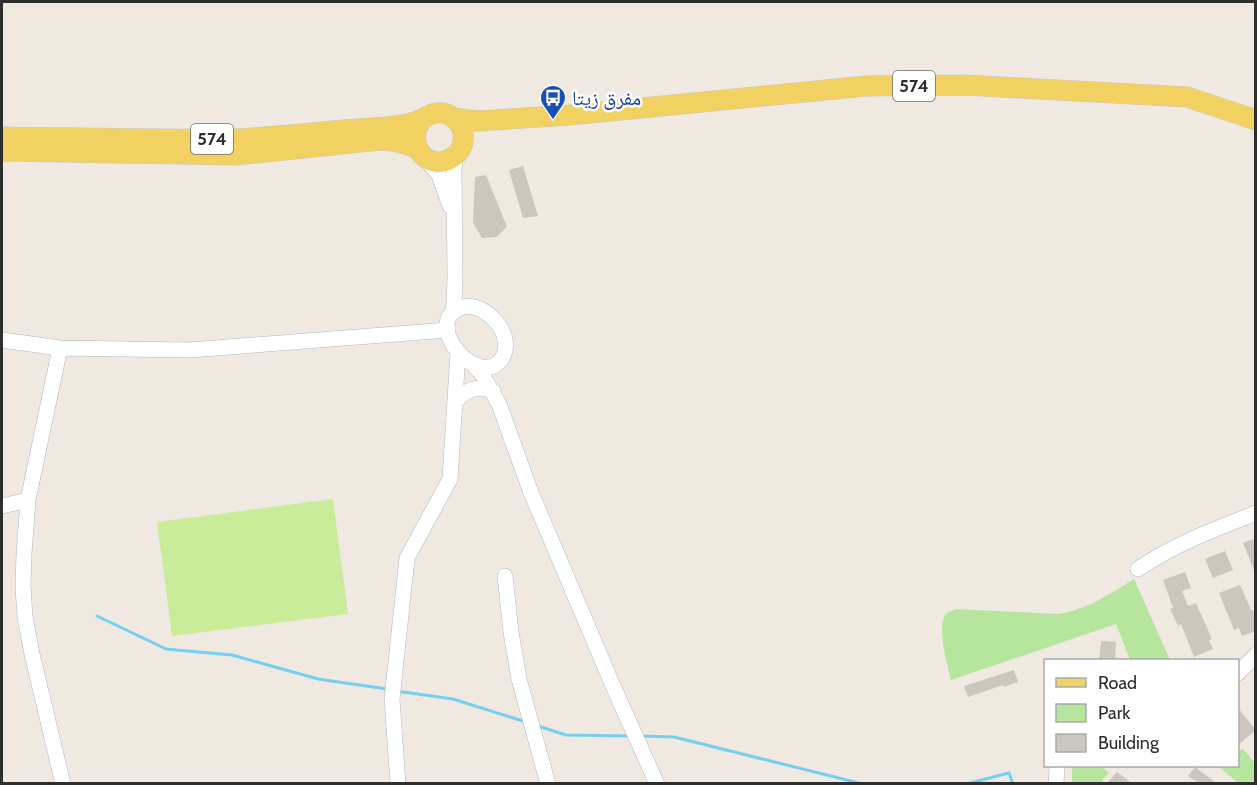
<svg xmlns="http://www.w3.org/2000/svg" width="1257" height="785" font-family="Cabin,'Noto Naskh Arabic',sans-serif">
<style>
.green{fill:#b6e59e}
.pitch{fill:#c9ec9a}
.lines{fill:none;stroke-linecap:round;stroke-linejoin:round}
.stream{stroke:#75cff0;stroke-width:3}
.building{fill:#cbc7bf}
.minor-casing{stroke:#b4b7c1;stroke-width:16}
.major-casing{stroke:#c9c9c9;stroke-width:21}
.minor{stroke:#fff;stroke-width:15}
.major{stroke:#f2d163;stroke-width:20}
.labels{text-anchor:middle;stroke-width:5;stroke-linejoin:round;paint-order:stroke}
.shield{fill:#fff;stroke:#6d6d6d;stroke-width:1.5}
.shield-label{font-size:18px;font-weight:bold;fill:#2e2e2e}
.transit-label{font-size:20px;fill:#164399;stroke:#fff;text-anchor:start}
</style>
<rect width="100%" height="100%" fill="#efe9e1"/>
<!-- green -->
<path class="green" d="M 1134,579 L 1170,660 L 1130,660 L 1116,624 L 951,680 C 948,666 935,624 947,613 C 950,611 953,611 956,609 L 1059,614 C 1088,609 1110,594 1134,579 Z
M 1243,749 L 1255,763 L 1255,781 L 1238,783 L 1218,766 L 1238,766 L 1238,751 Z
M 1073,766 L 1101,766 L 1109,773 L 1102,780 L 1105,783 L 1072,783 L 1072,771 Z"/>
<!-- pitch -->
<path class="pitch" d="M 333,499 L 348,614 L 172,636 L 157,522 Z"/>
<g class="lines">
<!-- stream -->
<path class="stream" d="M 97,616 L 166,649 L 232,655 L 318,679 L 387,689
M 396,691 L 453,699 L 526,722
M 538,726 L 566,735 L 629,736
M 642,736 L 674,737 L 863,784
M 966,784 L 1009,773 L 1013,784"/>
</g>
<!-- building -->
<path class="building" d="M 523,166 L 538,216 L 523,218 L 509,170 Z
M 486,175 L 507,227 L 496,237 L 482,238 L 473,223 L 475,177 Z
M 1256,538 L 1256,572 L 1255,573 L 1243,543 Z
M 1225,551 L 1233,570 L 1213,578 L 1205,559 Z
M 1185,572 L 1191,588 L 1182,591 L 1188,606 L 1196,603 L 1212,639 L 1209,640 L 1213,649 L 1194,657 L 1181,624 L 1178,626 L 1170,609 L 1173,608 L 1163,580 Z
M 1240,585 L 1251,610 L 1253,610 L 1256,617 L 1256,631 L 1242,636 L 1239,628 L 1234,630 L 1219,593 Z
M 1101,641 L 1116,642 L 1115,660 L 1099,660 Z
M 1014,670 L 1018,682 L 1004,687 L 1003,685 L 968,697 L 964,686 Z
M 1238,708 L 1256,730 L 1238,745 Z
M 1195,767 L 1216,783 L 1198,783 L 1188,776 Z
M 1117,772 L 1132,783 L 1107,783 Z"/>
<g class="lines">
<defs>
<path id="minor" d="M 423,156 L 439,175 L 450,206
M 468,306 C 488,308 509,329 505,351 C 504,355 502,360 498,363 C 471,386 417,314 468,306 Z
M 453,312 L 454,304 L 455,278 L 454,169 L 456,154
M 2,340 L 60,348 L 190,350 L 448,330
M 60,348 L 28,500 L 24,554 L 23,586 L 25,617 L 32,654 L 63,784
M 473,364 L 483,376 L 499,404 L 530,490 L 613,686 L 657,784
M 455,403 C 465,389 477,385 493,391
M 2,506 L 28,500
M 1138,569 C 1175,544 1215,529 1256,513
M 505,576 L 511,632 L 519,679 L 548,784
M 1238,673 L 1256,655
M 398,784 L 392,699 L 407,558 L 450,479 L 458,352
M 1056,784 L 1057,766"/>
<path id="major" d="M 454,118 L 478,121 L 570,115 L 866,86 L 964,85 L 1187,97 L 1256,120
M 2,137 C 79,138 157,140 234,139 C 248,139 262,137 275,136 C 303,134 330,131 357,129 C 374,128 391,127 407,124 C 411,123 416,122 420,120 C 426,118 430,113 437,113 C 443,112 449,114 454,118 C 466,127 467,148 453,157 C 430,174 403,145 422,120
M 2,151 L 236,155 L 380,140 C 395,140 405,143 418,149"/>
</defs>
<!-- minor casing -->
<use href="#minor" class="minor-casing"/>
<!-- major casing -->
<use href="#major" class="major-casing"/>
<!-- minor -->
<use href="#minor" class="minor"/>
<!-- major -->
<use href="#major" class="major"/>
</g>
<!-- icons -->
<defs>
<symbol id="bus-pin" viewBox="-11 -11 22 30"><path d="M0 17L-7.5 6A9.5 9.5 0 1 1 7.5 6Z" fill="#1a4fb4" stroke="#fff"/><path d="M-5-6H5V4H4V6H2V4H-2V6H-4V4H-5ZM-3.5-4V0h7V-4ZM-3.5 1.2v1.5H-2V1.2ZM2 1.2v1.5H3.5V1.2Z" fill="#fff"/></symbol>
</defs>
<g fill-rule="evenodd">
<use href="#bus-pin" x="538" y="83" width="30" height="40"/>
</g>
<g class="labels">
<!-- shield labels -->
<g class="shield">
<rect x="893" y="71" width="42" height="30" rx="4.5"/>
<rect x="191" y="124" width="42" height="30" rx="4.5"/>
</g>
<g class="shield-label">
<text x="914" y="92">574</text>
<text x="212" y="145">574</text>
</g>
<!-- transit labels -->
<g class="transit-label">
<text x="572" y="105">مفرق زيتا</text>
</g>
</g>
<!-- border -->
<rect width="1257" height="785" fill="none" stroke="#2e2e2e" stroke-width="6"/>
<!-- legend -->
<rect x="1044" y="659" width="195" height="108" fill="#ffffff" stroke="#ababab" stroke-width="1.5"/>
<rect x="1056" y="678" width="30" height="9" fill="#f2d163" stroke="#ababab" stroke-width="1.5"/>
<text x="1098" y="689" font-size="18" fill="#2e2e2e">Road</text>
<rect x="1056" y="704" width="30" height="18" fill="#b6e59e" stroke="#ababab" stroke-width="1.5"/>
<text x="1098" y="719" font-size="18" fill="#2e2e2e">Park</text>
<rect x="1056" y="734" width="30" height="18" fill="#cbc7bf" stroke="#ababab" stroke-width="1.5"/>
<text x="1098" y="749" font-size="18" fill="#2e2e2e">Building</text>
</svg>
